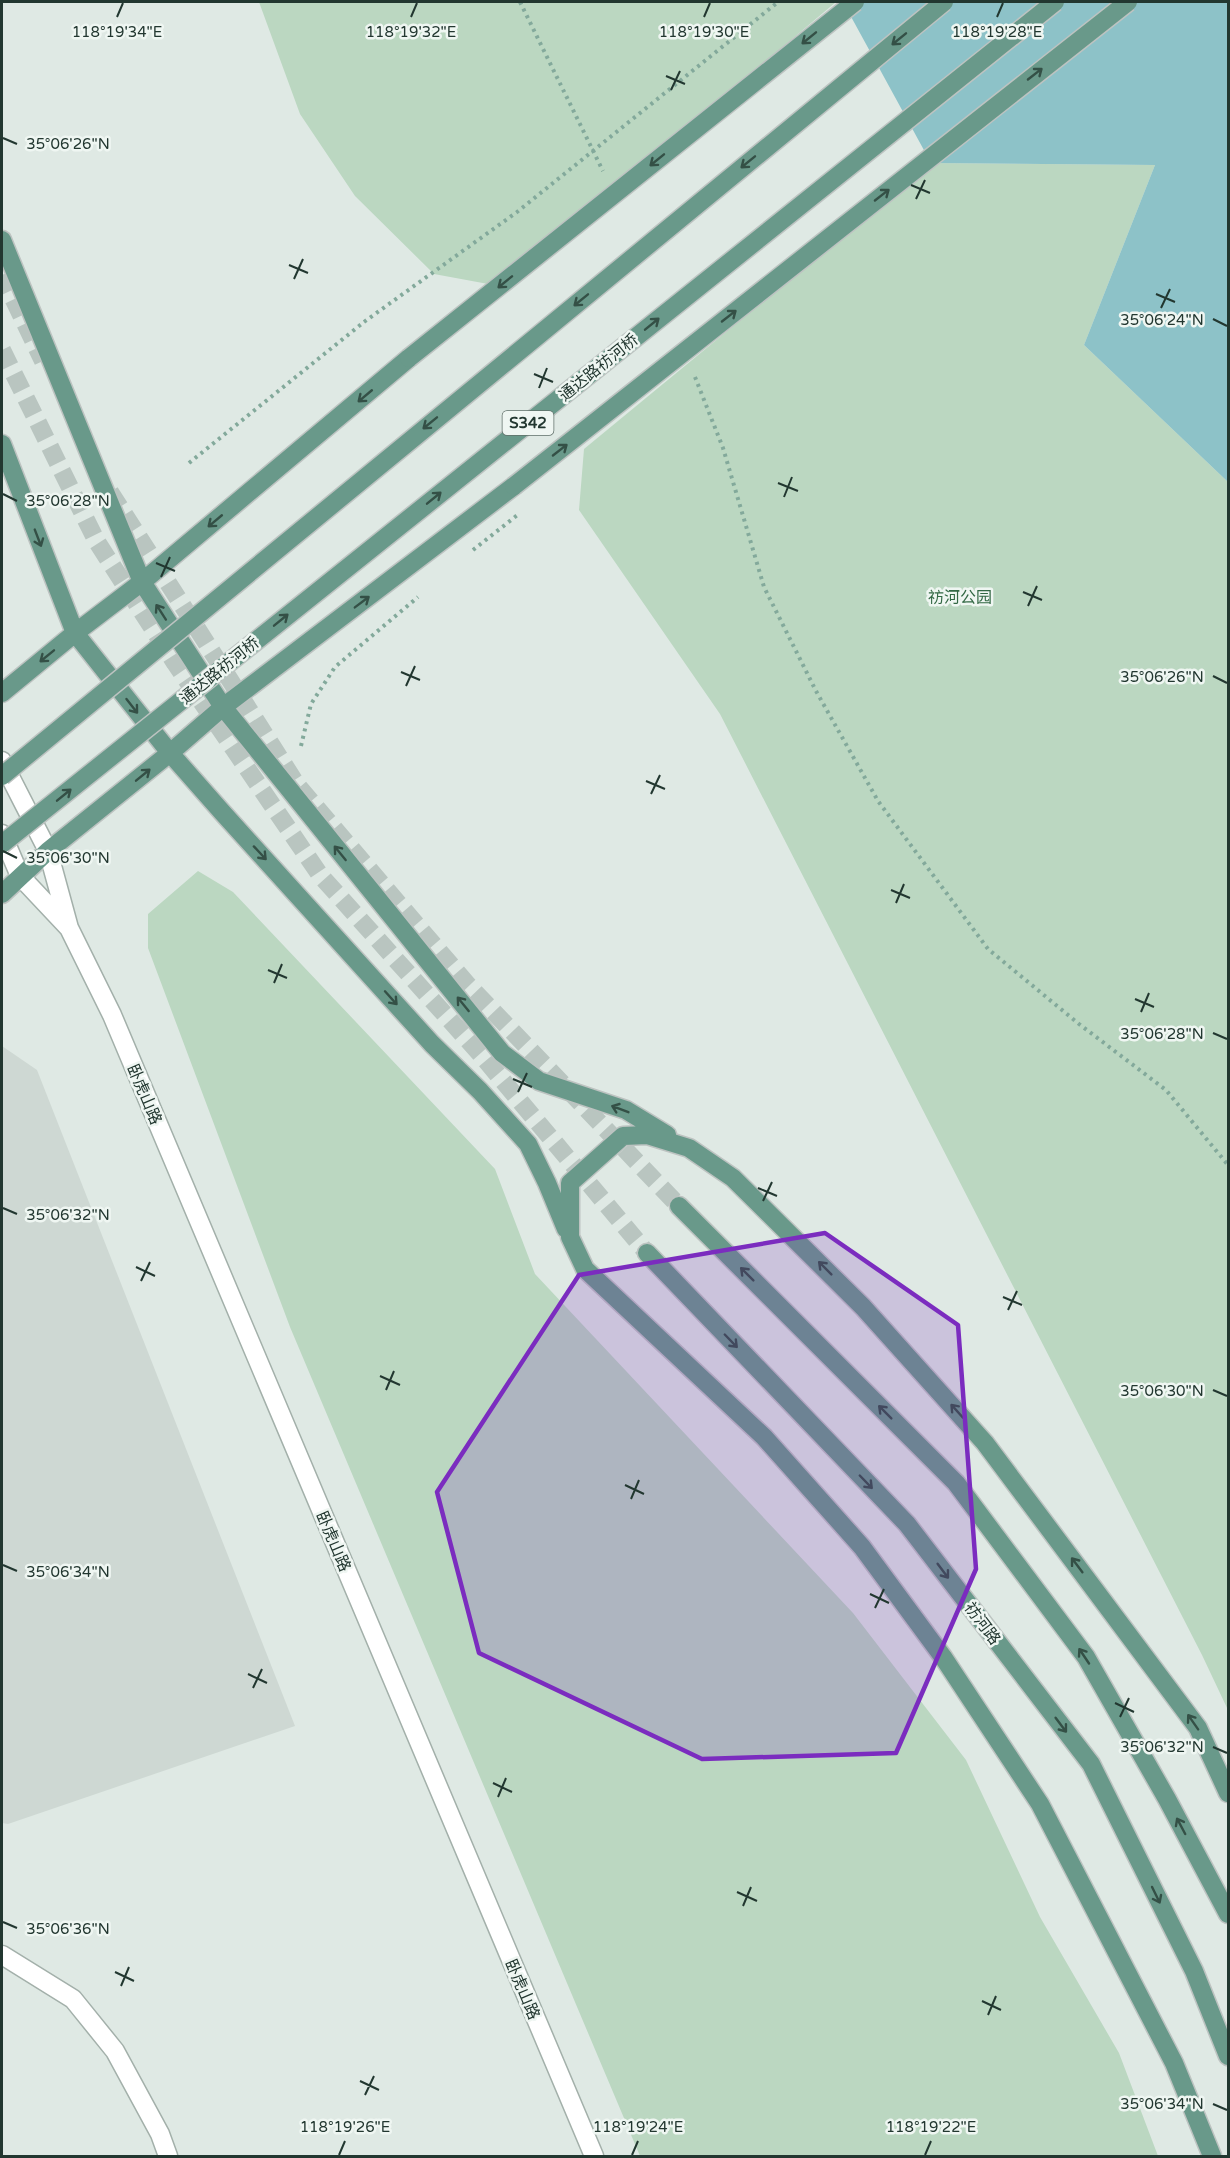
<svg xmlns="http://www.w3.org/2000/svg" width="1230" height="2158" font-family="'Varela Round','Noto Sans SC',sans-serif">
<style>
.built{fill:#ced8d3}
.green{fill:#bbd7c1}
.water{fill:#8dc2c8}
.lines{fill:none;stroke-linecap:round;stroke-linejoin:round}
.major-tunnel{stroke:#b9c5c0;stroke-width:18;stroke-dasharray:18 9;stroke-linecap:butt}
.minor-casing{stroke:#a3b0aa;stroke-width:21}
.major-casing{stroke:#bdc3c1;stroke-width:21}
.path{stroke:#83a99b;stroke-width:4;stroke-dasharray:3 4.5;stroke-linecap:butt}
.minor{stroke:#fff;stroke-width:18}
.major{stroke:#69998a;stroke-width:18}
.major-bridge-casing{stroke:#bdc3c1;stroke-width:21;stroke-linecap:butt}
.path-bridge{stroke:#83a99b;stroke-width:4;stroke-dasharray:3 4.5;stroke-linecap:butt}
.major-bridge{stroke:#69998a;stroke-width:18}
.oneway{stroke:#345046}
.marked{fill:#7b2cbf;fill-opacity:0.2;stroke:#7b2cbf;stroke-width:4.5;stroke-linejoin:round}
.ticks{fill:none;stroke:#223730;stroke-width:2}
.labels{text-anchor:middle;stroke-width:5;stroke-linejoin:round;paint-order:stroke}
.shield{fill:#eff6f2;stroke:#60706a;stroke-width:1.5}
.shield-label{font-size:15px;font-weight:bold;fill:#223730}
.street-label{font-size:16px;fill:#223730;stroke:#eff6f2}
.park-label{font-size:16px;fill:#326844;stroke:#eff6f2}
.ticks-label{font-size:15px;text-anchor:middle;fill:#223730;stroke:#eff6f2;stroke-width:5;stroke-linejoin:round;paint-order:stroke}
</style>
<rect width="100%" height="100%" fill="#dfe9e4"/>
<!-- built -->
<path class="built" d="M 2,1046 L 37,1070 L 295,1726 L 8,1824 L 2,1823 Z"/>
<!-- green -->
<path class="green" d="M 259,2 L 836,2 L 499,286 L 434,274 L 355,196 L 300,114 Z
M 931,163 L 1155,165 L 1084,345 L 1228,482 L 1228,1710 L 1202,1655 L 720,714 L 579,510 L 584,449 Z
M 198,871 L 233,892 L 495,1169 L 535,1274 L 853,1613 L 966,1760 L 1040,1917 L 1119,2053 L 1158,2156 L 640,2156 L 290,1327 L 148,948 L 148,914 Z"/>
<!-- water -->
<path class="water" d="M 843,2 L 1228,2 L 1228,482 L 1084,345 L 1155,165 L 931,163 Z"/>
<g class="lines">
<!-- major-tunnel -->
<path class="major-tunnel" d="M 2,275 L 43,361
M 2,350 L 97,542 L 175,663 L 320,875 L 483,1057 L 647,1253
M 110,492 L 297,785 L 468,985 L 679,1206"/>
<defs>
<path id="minor" d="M 2,761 L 48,851 L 69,928 L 112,1015 L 594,2156
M 2,834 L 20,876 L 68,927
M 2,1955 L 73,1999 L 115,2051 L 160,2134 L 168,2156"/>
<path id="major" d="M 2,240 L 142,582 L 223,707 L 502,1053 L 539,1081 L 626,1110 L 667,1135
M 2,444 L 75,633 L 170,753 L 222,812 L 432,1044 L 480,1091 L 528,1144 L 547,1183 L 566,1229
M 2,693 L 75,633 L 142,582 L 409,358
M 2,894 L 48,851 L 170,753 L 223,707 L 514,486
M 679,1206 L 956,1483 L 1086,1657 L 1167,1799 L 1228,1914
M 647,1253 L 907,1524 L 1091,1764 L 1194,1971 L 1228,2056
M 1212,2156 L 1174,2063 L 1040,1804 L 943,1657 L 862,1547 L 764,1437 L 585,1269 L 570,1237 L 570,1183 L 623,1136 L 647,1135 L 689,1148 L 733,1178 L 863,1307 L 985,1443 L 1198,1728 L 1228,1793"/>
</defs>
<!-- minor casing -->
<use href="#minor" class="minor-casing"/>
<!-- major casing -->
<use href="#major" class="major-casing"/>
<!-- path -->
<path class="path" d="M 520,2 L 603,171
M 695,377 L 723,448 L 764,587 L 816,691 L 878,801 L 988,949 L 1079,1024 L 1166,1090 L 1228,1165
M 189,463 L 364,322
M 301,746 L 311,704 L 335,667 L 418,597"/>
<!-- minor -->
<use href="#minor" class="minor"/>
<!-- major -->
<use href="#major" class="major"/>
<defs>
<path id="major-bridge" d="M 409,358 L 855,2
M 514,486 L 1128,2
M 2,776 L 944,2
M 2,844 L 1055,2"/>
</defs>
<!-- major-bridge casing -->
<use href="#major-bridge" class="major-bridge-casing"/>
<!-- path-bridge -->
<path class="path-bridge" d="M 364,322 L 517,212 L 778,2
M 473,550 L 520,513"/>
<!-- major-bridge -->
<use href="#major-bridge" class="major-bridge"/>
</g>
<!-- one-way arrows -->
<defs><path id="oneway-shaft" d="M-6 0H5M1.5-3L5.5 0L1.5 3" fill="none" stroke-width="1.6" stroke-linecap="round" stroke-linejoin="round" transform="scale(1.5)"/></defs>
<g class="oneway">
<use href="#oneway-shaft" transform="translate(809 38) rotate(141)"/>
<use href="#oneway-shaft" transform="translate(899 39) rotate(141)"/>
<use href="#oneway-shaft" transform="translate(1035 74) rotate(-38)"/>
<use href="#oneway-shaft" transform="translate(657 160) rotate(141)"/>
<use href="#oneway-shaft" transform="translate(748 162) rotate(141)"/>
<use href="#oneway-shaft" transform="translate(882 195) rotate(-38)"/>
<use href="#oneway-shaft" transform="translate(505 282) rotate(141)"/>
<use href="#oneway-shaft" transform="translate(581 300) rotate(141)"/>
<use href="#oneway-shaft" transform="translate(729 316) rotate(-38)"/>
<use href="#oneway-shaft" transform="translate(652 324) rotate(-39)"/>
<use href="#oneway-shaft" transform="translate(365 396) rotate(140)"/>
<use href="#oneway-shaft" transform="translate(430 423) rotate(141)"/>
<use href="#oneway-shaft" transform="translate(560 450) rotate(-38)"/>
<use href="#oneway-shaft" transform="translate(434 498) rotate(-39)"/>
<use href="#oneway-shaft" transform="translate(215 521) rotate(140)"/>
<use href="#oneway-shaft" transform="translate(38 538) rotate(69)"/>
<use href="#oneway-shaft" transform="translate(362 602) rotate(-37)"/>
<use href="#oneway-shaft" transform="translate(161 612) rotate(-123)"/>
<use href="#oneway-shaft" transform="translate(281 620) rotate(-39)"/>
<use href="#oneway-shaft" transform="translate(47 656) rotate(141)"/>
<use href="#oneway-shaft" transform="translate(132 706) rotate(52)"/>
<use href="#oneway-shaft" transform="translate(143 775) rotate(-39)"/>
<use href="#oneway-shaft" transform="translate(64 795) rotate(-39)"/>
<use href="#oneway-shaft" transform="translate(260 853) rotate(47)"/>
<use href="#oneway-shaft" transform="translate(340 853) rotate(-129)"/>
<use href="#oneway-shaft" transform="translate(391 998) rotate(48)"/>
<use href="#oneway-shaft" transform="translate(463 1004) rotate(-129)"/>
<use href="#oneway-shaft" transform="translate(620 1109) rotate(-159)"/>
<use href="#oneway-shaft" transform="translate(825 1268) rotate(-135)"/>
<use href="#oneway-shaft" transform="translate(747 1274) rotate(-135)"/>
<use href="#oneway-shaft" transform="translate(731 1341) rotate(46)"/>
<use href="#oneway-shaft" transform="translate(957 1411) rotate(-132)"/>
<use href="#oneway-shaft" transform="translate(885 1412) rotate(-135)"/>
<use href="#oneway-shaft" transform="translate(866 1482) rotate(46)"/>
<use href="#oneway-shaft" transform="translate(1077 1565) rotate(-127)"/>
<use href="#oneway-shaft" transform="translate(943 1571) rotate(53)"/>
<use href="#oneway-shaft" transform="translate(1084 1656) rotate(-124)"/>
<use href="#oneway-shaft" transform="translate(1193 1722) rotate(-125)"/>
<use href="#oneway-shaft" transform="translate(1061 1725) rotate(53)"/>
<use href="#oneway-shaft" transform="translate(1181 1826) rotate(-118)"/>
<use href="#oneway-shaft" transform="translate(1156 1895) rotate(64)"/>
</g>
<!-- marked area -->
<path class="marked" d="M 825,1233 L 958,1325 L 976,1569 L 896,1753 L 702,1759 L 479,1653 L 437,1492 L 579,1275 Z"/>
<!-- ticks -->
<path class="ticks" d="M 117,17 L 123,3M 411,17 L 417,3M 704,17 L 710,3M 997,17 L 1003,3M 666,76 L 685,84M 671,90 L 680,71M 3,138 L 17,144M 911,185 L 930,193M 916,199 L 925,180M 289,265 L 308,273M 294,279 L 303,259M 1156,294 L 1175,302M 1161,308 L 1170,289M 1213,319 L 1227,326M 534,374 L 553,382M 539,388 L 547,368M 778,483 L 798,491M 3,494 L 17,501M 784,497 L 792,477M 156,563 L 175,571M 161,577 L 170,557M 1023,592 L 1042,600M 1028,606 L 1037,586M 401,672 L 420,680M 1213,676 L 1227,683M 406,686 L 415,666M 646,781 L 665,789M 651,794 L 660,775M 3,851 L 17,858M 891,890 L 910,898M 896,903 L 904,884M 268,970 L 287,978M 274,983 L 282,964M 1135,999 L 1154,1007M 1141,1012 L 1149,993M 1213,1033 L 1227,1039M 513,1079 L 532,1087M 518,1092 L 527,1073M 758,1188 L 777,1196M 763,1201 L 772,1182M 3,1208 L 17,1214M 136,1267 L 155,1276M 141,1281 L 150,1262M 1003,1297 L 1022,1305M 1008,1310 L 1017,1291M 380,1376 L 400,1385M 386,1390 L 394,1371M 1213,1390 L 1227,1396M 625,1485 L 644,1494M 631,1499 L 639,1480M 3,1565 L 17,1571M 870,1594 L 889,1603M 875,1608 L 884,1589M 248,1674 L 267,1683M 253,1688 L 262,1669M 1115,1703 L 1134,1712M 1120,1717 L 1129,1698M 1213,1747 L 1227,1753M 493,1783 L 512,1792M 498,1797 L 506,1778M 737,1892 L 757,1901M 743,1906 L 751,1887M 3,1922 L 17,1928M 115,1972 L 134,1981M 121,1986 L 129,1967M 982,2001 L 1001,2010M 988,2015 L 996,1996M 360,2081 L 379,2090M 365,2095 L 374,2076M 1213,2104 L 1227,2110M 339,2155 L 345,2141M 632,2155 L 638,2141M 925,2155 L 931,2141"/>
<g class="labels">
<!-- shield labels -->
<rect class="shield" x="502.5" y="411" width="51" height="24" rx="4.5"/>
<g class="shield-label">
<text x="528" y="428">S342</text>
</g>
<!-- street labels -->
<g class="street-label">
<text transform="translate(598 367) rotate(-39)" y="6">通达路祊河桥</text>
<text transform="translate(219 670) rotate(-39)" y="6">通达路祊河桥</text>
<text transform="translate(145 1094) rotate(67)" y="6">卧虎山路</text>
<text transform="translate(334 1541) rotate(67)" y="6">卧虎山路</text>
<text transform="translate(983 1623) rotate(53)" y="6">祊河路</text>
<text transform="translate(523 1989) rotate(67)" y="6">卧虎山路</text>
</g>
<!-- park labels -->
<g class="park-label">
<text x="960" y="603">祊河公园</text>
</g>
</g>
<g class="ticks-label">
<text x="117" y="37">118°19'34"E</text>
<text x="411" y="37">118°19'32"E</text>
<text x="704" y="37">118°19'30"E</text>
<text x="997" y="37">118°19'28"E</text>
<text x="68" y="149">35°06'26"N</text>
<text x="1162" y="325">35°06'24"N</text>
<text x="68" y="506">35°06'28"N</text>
<text x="1162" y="682">35°06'26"N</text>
<text x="68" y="863">35°06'30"N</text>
<text x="1162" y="1039">35°06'28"N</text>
<text x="68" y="1220">35°06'32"N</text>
<text x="1162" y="1396">35°06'30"N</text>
<text x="68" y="1577">35°06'34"N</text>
<text x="1162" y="1752">35°06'32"N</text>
<text x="68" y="1934">35°06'36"N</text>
<text x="1162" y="2109">35°06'34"N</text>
<text x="345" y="2132">118°19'26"E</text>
<text x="638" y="2132">118°19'24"E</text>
<text x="931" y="2132">118°19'22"E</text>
</g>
<!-- border -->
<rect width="1230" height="2158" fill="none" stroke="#223730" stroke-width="6"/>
</svg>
